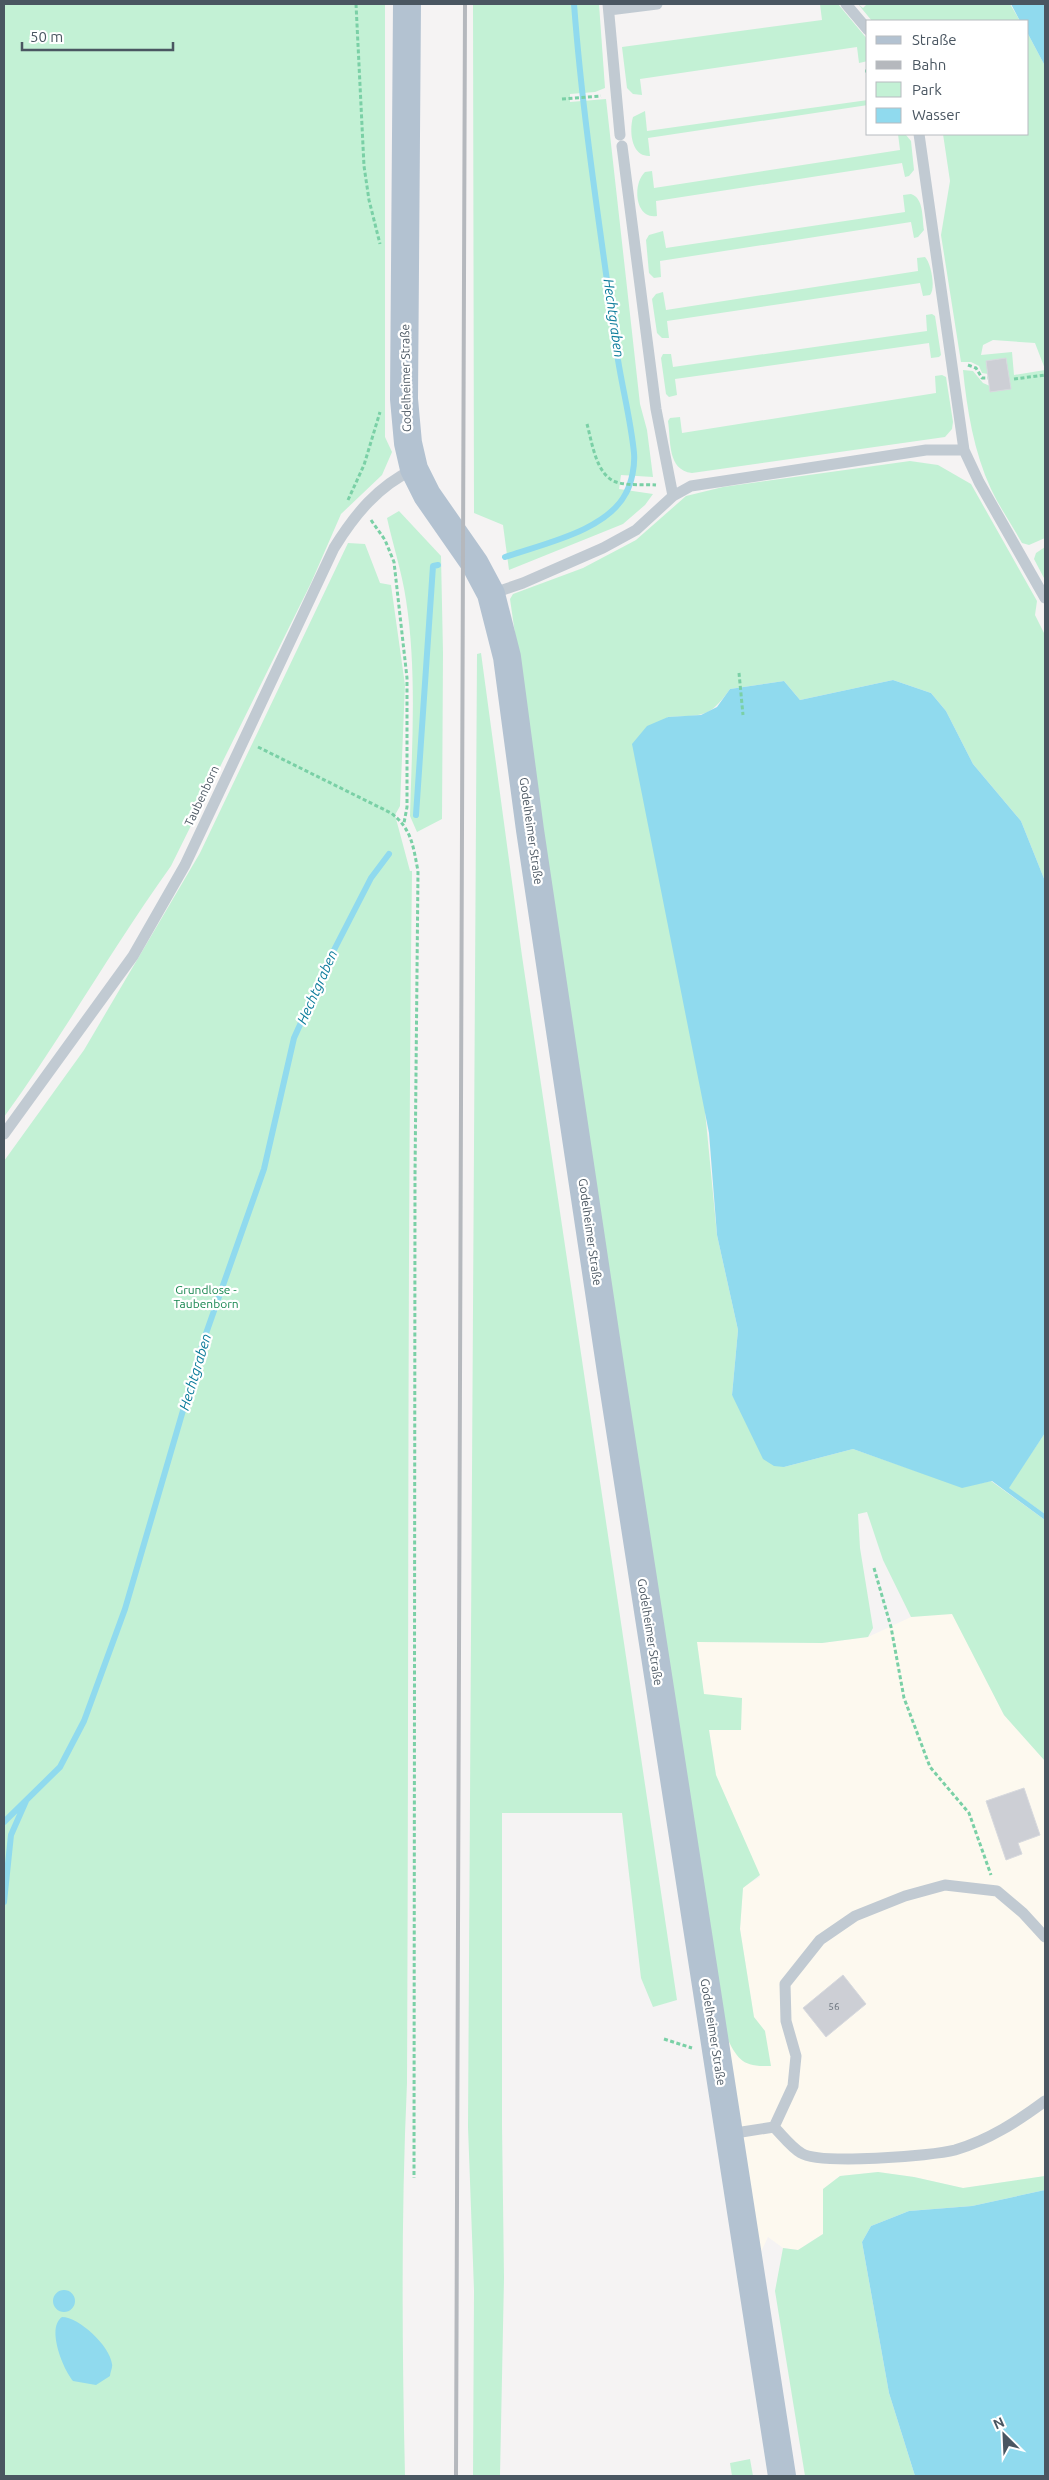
<svg xmlns="http://www.w3.org/2000/svg" width="1049" height="2480" font-family="Ubuntu,sans-serif">
<style>
.commercial{fill:#fdf9ef}
.green{fill:#c3f1d5}
.water{fill:#90daee}
.lines{fill:none;stroke-linecap:round;stroke-linejoin:round}
.stream{stroke:#90daee;stroke-width:6}
.building{fill:#cdcfd5;stroke:#d7d9de}
.path{stroke:#7ad0a6;stroke-width:3;stroke-dasharray:4 2.5;stroke-linecap:butt}
.lane{stroke:#c1cad2;stroke-width:11}
.primary{stroke:#b3c2d1;stroke-width:28}
.rail{stroke:#b5b8bd;stroke-width:4}
.labels{text-anchor:middle;stroke-width:4.5;stroke-linejoin:round;paint-order:stroke}
.number-label{font-size:10px;fill:#6b747e}
.street-label{font-size:12px;fill:#4a5661;stroke:#fff}
.park-label{font-size:12px;fill:#17864f;stroke:#fff}
.water-label{font-size:14px;font-style:italic;fill:#0c7c9b;stroke:#fff}
</style>
<rect width="100%" height="100%" fill="#f5f3f3"/>
<!-- commercial -->
<path class="commercial" d="M 952,1613 L 1004,1715 L 1045,1761 L 1045,2176 L 963,2188 L 914,2177 L 878,2172 L 840,2176 L 823,2189 L 823,2234 L 798,2250 L 783,2248 L 768,2237 L 760,2254 L 726,2036 L 765,2031 L 754,2018 L 740,1929 L 743,1887 L 760,1877 L 716,1775 L 709,1729 L 741,1730 L 704,1695 L 697,1642 L 822,1643 L 868,1637 L 911,1617 Z"/>
<!-- green -->
<path class="green" d="M 4,4 L 385,4 L 385,437 L 392,452 L 382,475 L 341,514 L 311,583 L 171,866 C 112,948 63,1036 4,1117 Z
M 473,4 L 599,4 L 605,88 L 595,92 L 570,94 L 570,102 L 606,99 L 640,404 L 647,430 L 653,477 L 621,475 L 619,489 L 653,494 L 645,505 L 623,524 L 509,570 L 503,525 L 474,513 Z
M 820,4 L 838,4 L 868,40 L 868,61 L 859,63 L 857,47 L 640,79 L 642,95 L 633,94 L 627,88 L 622,47 L 822,20 Z
M 858,4 L 863,8 L 867,4 L 1010,4 L 1020,21 L 872,21 Z
M 1028,34 L 1045,66 L 1045,369 L 1035,343 L 993,340 L 983,345 L 981,355 L 1012,352 L 1014,375 L 1045,370 L 1045,538 L 1029,545 L 1022,543 C 1012,525 1000,508 991,489 C 974,452 967,410 963,370 L 973,371 L 983,383 L 990,386 L 991,392 L 1010,389 L 1006,358 L 986,361 L 988,374 L 982,373 L 979,366 L 971,362 L 961,362 L 941,235 L 950,181 L 943,134 L 1028,134 Z
M 868,100 L 868,105 L 648,138 L 650,156 C 631,157 629,131 633,117 L 645,111 L 647,131 Z
M 898,134 L 906,135 L 911,141 L 914,170 L 909,176 L 905,177 L 902,163 L 656,201 L 657,216 C 635,220 632,184 645,172 L 652,171 L 654,188 L 900,150 Z
M 911,194 C 924,198 922,218 924,230 L 918,237 L 914,238 L 911,222 L 660,261 L 661,277 L 654,278 L 649,273 L 646,240 L 649,235 L 663,231 L 666,248 L 905,212 L 903,195 Z
M 925,257 C 931,263 936,288 930,295 L 923,296 L 920,283 L 667,321 L 669,338 L 662,338 L 657,333 L 652,299 L 656,294 L 663,292 L 666,310 L 918,271 L 917,258 Z
M 932,314 L 935,316 L 941,355 L 939,357 L 931,358 L 929,343 L 675,379 L 677,395 L 669,397 L 666,394 L 661,358 L 663,354 L 671,354 L 673,367 L 927,331 L 926,315 Z
M 942,375 L 946,377 L 953,422 L 952,429 L 945,437 L 692,473 C 667,470 671,441 668,421 L 670,418 L 680,417 L 682,433 L 936,393 L 935,376 Z
M 910,461 L 938,465 L 971,484 L 1037,601 L 1035,615 L 1045,635 L 1045,881 L 1021,821 L 973,764 L 946,711 L 931,693 L 893,680 L 800,700 L 784,681 L 730,689 C 709,719 702,715 667,717 L 717,1235 L 738,1330 L 732,1395 L 784,1467 L 853,1449 L 962,1487 L 991,1481 L 1045,1520 L 1045,1761 L 1004,1715 L 952,1614 L 911,1617 L 883,1560 L 867,1512 L 858,1514 L 860,1548 L 873,1628 L 868,1637 L 822,1643 L 697,1642 L 704,1694 L 742,1698 L 741,1730 L 709,1730 L 716,1775 L 760,1875 L 743,1888 L 740,1929 L 754,2017 L 765,2031 L 771,2066 C 742,2067 738,2060 726,2036 L 585,1122 L 510,599 L 513,594 L 583,568 L 636,540 L 686,496 L 723,487 Z
M 399,511 L 441,556 L 443,653 L 442,819 L 417,832 L 410,816 C 412,744 417,671 406,600 C 402,573 393,545 387,518 Z
M 348,543 L 365,544 L 380,583 L 391,585 L 405,685 L 400,806 L 395,815 L 410,871 L 412,871 C 407,1275 409,1679 407,2083 C 401,2214 402,2345 405,2476 L 4,2476 L 4,1161 L 84,1050 L 200,853 Z
M 1045,547 L 1045,580 L 1034,559 L 1036,553 Z
M 481,653 L 522,956 L 677,2000 L 653,2007 L 641,1978 L 622,1813 L 502,1813 L 502,2125 L 504,2278 L 500,2476 L 473,2476 L 474,2290 L 468,2127 L 477,654 Z
M 1045,1433 L 1045,1514 L 1008,1488 Z
M 878,2172 L 914,2177 L 963,2188 L 1045,2176 L 1045,2190 L 972,2206 L 909,2211 L 871,2226 L 862,2242 L 889,2393 L 915,2476 L 805,2476 L 775,2291 L 783,2248 L 798,2250 L 823,2234 L 823,2189 L 840,2176 Z
M 750,2459 L 753,2476 L 732,2476 L 730,2463 Z"/>
<!-- water -->
<path class="water" d="M 1011,4 L 1045,4 L 1045,66 L 1028,34 L 1028,21 L 1020,21 Z
M 893,680 L 931,693 L 946,711 L 973,764 L 1021,821 L 1045,881 L 1045,1433 L 1009,1488 L 1045,1514 L 1045,1520 L 992,1481 L 962,1488 L 853,1449 L 784,1467 L 774,1466 L 763,1459 L 732,1395 L 738,1330 L 717,1235 L 709,1133 L 632,744 L 647,726 L 668,717 L 701,715 L 717,707 L 730,689 L 784,681 L 800,700 Z
M 1045,2190 L 1045,2476 L 915,2476 L 889,2393 L 862,2242 L 871,2226 L 909,2211 L 972,2206 Z
M53 2301a11 11 0 1 1 22 0a11 11 0 1 1-22 0Z
M 62,2317 C 79,2317 110,2346 112,2364 C 113,2367 110,2372 110,2376 L 96,2385 L 73,2381 C 63,2369 46,2328 62,2317 Z"/>
<g class="lines">
<!-- stream -->
<path class="stream" d="M 505,557 C 542,544 607,531 626,493 C 632,482 635,465 634,453 C 631,422 623,391 618,360 C 602,241 583,123 574,4
M 416,815 L 433,566 L 438,565
M 4,1822 L 60,1767 L 84,1721 L 125,1609 L 203,1342 L 264,1169 L 294,1038 L 334,950 L 371,878 L 389,854
M 4,1902 L 11,1835 L 26,1801"/>
</g>
<!-- building -->
<path class="building" d="M 1006,358 L 1011,389 L 990,392 L 986,361 Z
M 1024,1788 L 1040,1835 L 1018,1843 L 1022,1854 L 1006,1860 L 986,1801 Z
M 843,1975 L 866,2004 L 826,2037 L 803,2008 Z"/>
<g class="lines">
<!-- path -->
<path class="path" d="M 356,4 L 364,166 L 369,200 L 380,244
M 865,71 L 868,71
M 562,99 L 601,96
M 968,365 L 976,368 L 982,378 L 988,378
M 1014,379 L 1045,375
M 587,424 C 592,442 596,475 616,482 C 628,486 643,484 656,485
M 348,500 L 364,465 L 380,412
M 371,520 L 385,540 L 394,562 L 407,678 L 407,807 L 404,823
M 739,673 L 743,715
M 258,747 L 391,813 C 412,829 413,846 418,871 L 415,1176 L 414,2178
M 874,1568 L 891,1627 L 904,1698 L 930,1767 L 969,1813 L 991,1875
M 664,2039 L 692,2048"/>
<!-- lane -->
<path class="lane" d="M 608,4 L 620,135
M 846,4 L 868,30
M 609,10 L 657,4
M 919,134 L 964,450 L 979,482 L 1045,598
M 622,146 L 656,409 L 673,496
M 491,594 L 523,583 L 603,548 L 636,530 L 673,496 L 691,486 L 926,450 L 964,450
M 4,1134 L 133,956 L 185,865 L 334,548 C 355,514 378,486 414,469
M 774,2127 L 793,2086 L 796,2056 L 786,2021 L 785,1984 L 820,1940 L 855,1916 L 905,1896 L 945,1885 L 997,1891 L 1023,1913 L 1045,1937
M 774,2127 C 782,2135 791,2147 801,2153 C 819,2165 932,2156 955,2150 C 989,2140 1018,2121 1045,2101
M 729,2134 L 774,2127"/>
<!-- primary -->
<path class="primary" d="M 407,4 L 404,399 L 408,443 L 414,469 L 427,495 L 475,564 L 491,594 L 507,657 L 530,830 L 611,1372 L 782,2476"/>
<!-- rail -->
<path class="rail" d="M 456,2476 L 465,4"/>
</g>
<g class="labels">
<!-- number labels -->
<g class="number-label">
<text x="834" y="2010">56</text>
</g>
<!-- street labels -->
<g class="street-label">
<text transform="translate(406 378) rotate(-91)" y="4">Godelheimer Straße</text>
<text transform="translate(202 796) rotate(-65)" y="4">Taubenborn</text>
<text transform="translate(531 831) rotate(82)" y="4">Godelheimer Straße</text>
<text transform="translate(590 1232) rotate(82)" y="4">Godelheimer Straße</text>
<text transform="translate(650 1632) rotate(81)" y="4">Godelheimer Straße</text>
<text transform="translate(713 2032) rotate(81)" y="4">Godelheimer Straße</text>
</g>
<!-- park labels -->
<g class="park-label">
<text x="206" y="1294">Grundlose -<tspan x="206" dy="14">Taubenborn</tspan></text>
</g>
<!-- water labels -->
<g class="water-label">
<text transform="translate(614 318) rotate(82)" y="5">Hechtgraben</text>
<text transform="translate(317 987) rotate(-66)" y="5">Hechtgraben</text>
<text transform="translate(195 1372) rotate(-73)" y="5">Hechtgraben</text>
</g>
</g>
<!-- border -->
<rect width="1049" height="2480" fill="none" stroke="#4a5661" stroke-width="10"/>
<!-- legend -->
<rect x="866" y="20" width="162" height="115" fill="#ffffff" stroke="#b7bbc0"/>
<rect x="876" y="36" width="25" height="8" fill="#b3c2d1" stroke="#b7bbc0"/>
<text x="912" y="45" font-size="15" fill="#4a5661">Straße</text>
<rect x="876" y="61" width="25" height="8" fill="#b5b8bd" stroke="#b7bbc0"/>
<text x="912" y="70" font-size="15" fill="#4a5661">Bahn</text>
<rect x="876" y="82" width="25" height="15" fill="#c3f1d5" stroke="#b7bbc0"/>
<text x="912" y="95" font-size="15" fill="#4a5661">Park</text>
<rect x="876" y="108" width="25" height="15" fill="#90daee" stroke="#b7bbc0"/>
<text x="912" y="120" font-size="15" fill="#4a5661">Wasser</text>
<!-- north arrow -->
<g transform="translate(1004 2435) rotate(336)" stroke="#ffffff" stroke-width="4" paint-order="stroke">
<path d="M0-4L9 19L0 12L-9 19Z" fill="#4a5661"/>
<text y="-8" font-size="14" font-weight="bold" text-anchor="middle" fill="#4a5661">N</text>
</g>
<!-- scale -->
<path d="M22 42v8h151v-8" fill="none" stroke="#4a5661" stroke-width="2.5"/>
<text x="30" y="42" font-size="15" fill="#4a5661" stroke="#ffffff" stroke-width="4" paint-order="stroke">50 m</text>
</svg>
